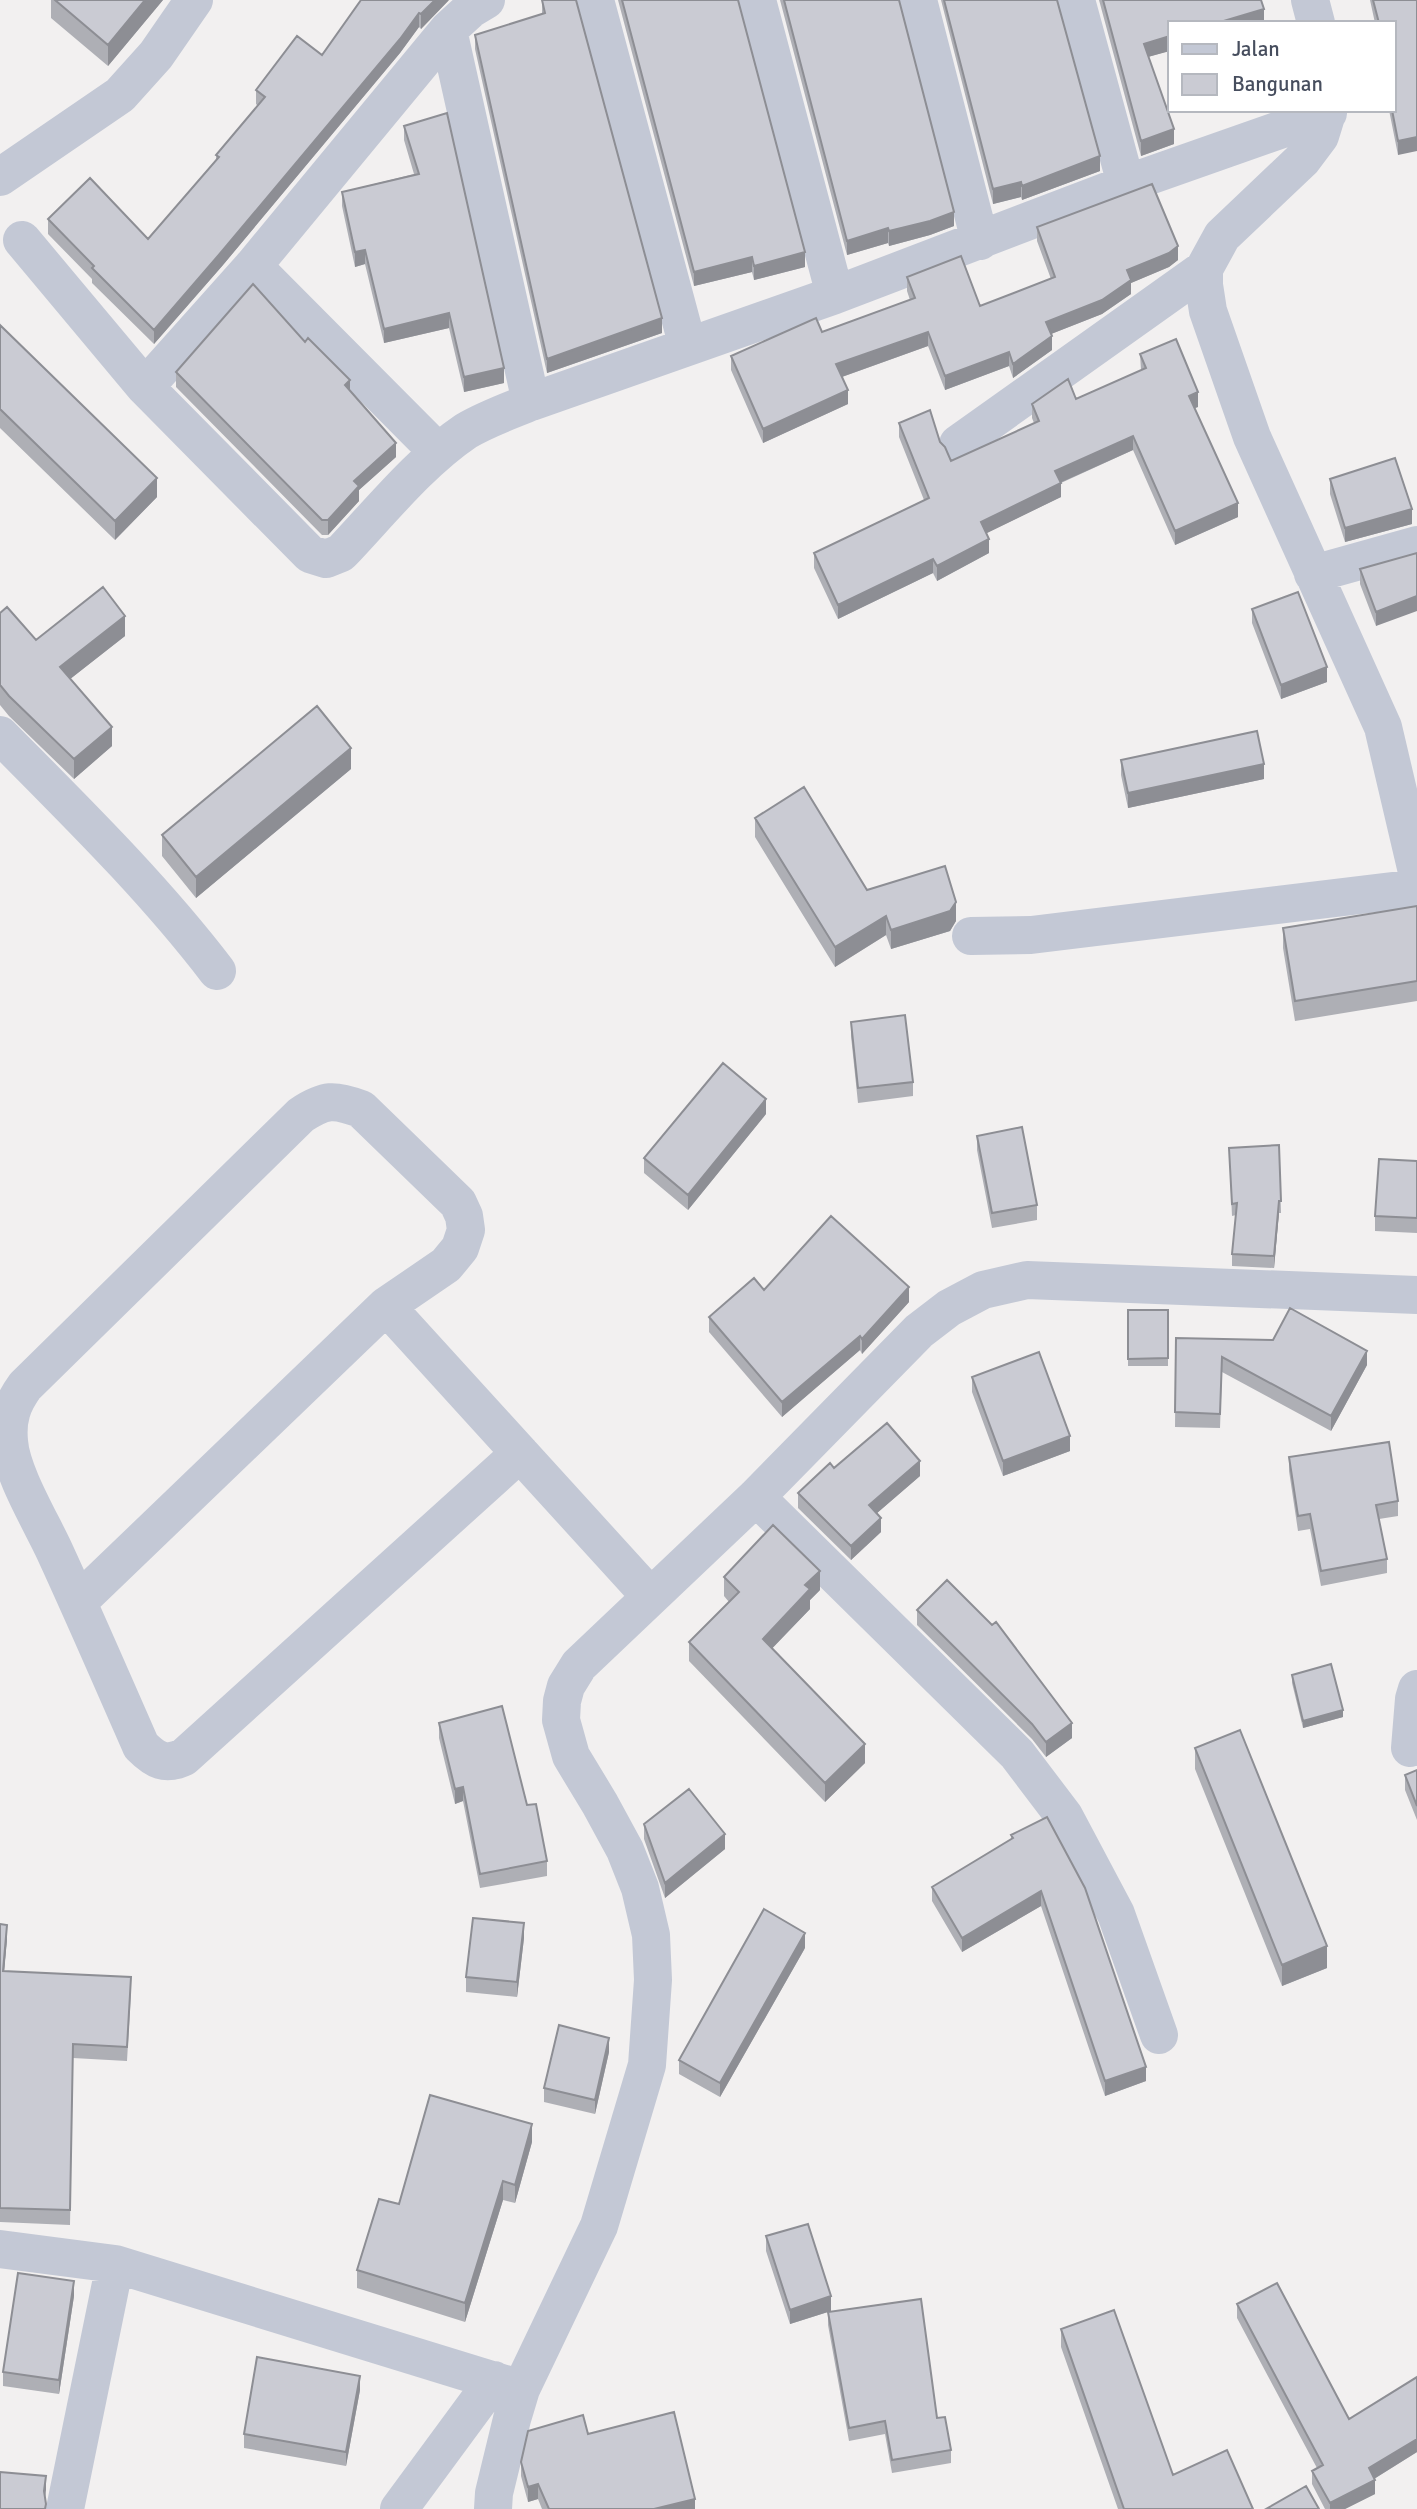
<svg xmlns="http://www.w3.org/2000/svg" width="1417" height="2509" font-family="Signika,sans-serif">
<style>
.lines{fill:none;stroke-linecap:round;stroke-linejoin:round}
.minor{stroke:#c3c8d5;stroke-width:38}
.wall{fill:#aeafb5}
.shaded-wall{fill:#8d8e94}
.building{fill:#cacbd3;stroke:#8d8e94;stroke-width:2}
</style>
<rect width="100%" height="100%" fill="#f2f0f0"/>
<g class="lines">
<!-- minor -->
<path class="minor" d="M 595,0 L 688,347
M 757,0 L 835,295
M 918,0 L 980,241
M 1076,0 L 1126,184
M 1310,0 L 1316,23
M 448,30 L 531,402
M 1328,110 L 1320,136 L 1302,160 L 1222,236 L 1204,269 L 1204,285 L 1208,311 L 1252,437 L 1383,727 L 1417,872
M 0,177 L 120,95 L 156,55 L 194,0
M 22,240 L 145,387 L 310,554 L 326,559 L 341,553 C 380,512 420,462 466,431 C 486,419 509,411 531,402 L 835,295 L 1126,184 L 1328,113
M 253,266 L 438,452
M 145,387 L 253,266 L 448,30 L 471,9 L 486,0
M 958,444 L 1204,269
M 1313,574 L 1417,545
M 0,735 C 75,811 152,886 217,971
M 971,936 L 1031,935 L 1417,888
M 386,1306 L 650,1596
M 756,1497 L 1017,1754 L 1064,1816 L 1116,1914 L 1159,2035
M 78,1602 L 386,1306 L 446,1265 L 460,1248 L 466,1230 L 464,1216 L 458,1203 L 361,1109 C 334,1099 325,1099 301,1115 L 25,1386 C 12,1404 7,1419 9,1441 C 11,1472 40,1520 54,1550 C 84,1615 112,1680 141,1746 C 155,1760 165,1766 184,1757 L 520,1453
M 1410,1748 L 1414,1699 L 1417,1689
M 0,2249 L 115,2264 L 521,2389
M 65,2509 L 115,2264
M 399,2509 L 494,2380
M 493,2509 L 494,2493 L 512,2419 L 521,2389 L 599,2226 L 647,2065 L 653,1980 L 651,1935 L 640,1888 L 625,1850 L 600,1804 L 571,1756 L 561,1720 L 562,1701 L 566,1686 L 579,1665 L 756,1497 L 919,1331 L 949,1308 L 983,1290 L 1027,1280 L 1417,1295"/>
</g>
<!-- wall -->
<path class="wall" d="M 51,0 L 163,0 L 108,66 L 51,18 Z
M 449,0 L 421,29 L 419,27 L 400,53 L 223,265 L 154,344 L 92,283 L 92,279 L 48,234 L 48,219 L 148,239 L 216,161 L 216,155 L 258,106 L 256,104 L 256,90 L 322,55 Z
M 542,0 L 662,333 L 547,373 L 475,49 L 475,35 L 542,14 Z
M 618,0 L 738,0 L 805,267 L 754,280 L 752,272 L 694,286 Z
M 780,0 L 899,0 L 954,226 L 930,235 L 889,246 L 888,243 L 847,255 Z
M 941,0 L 1057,0 L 1100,171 L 1022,200 L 1021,197 L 993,204 Z
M 1099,0 L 1261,0 L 1264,23 L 1148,57 L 1174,144 L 1141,156 Z
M 1370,0 L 1417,0 L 1398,155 L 1389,110 L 1394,110 L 1394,23 L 1375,23 Z
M 404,126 L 504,383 L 464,392 L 449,328 L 384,343 L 365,264 L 355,267 L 342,206 L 342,192 L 414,174 L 404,140 Z
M 1037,227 L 1178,260 L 1169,267 L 1131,283 L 1131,294 L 1102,314 L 1051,334 L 1052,350 L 1013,378 L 1009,366 L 945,390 L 928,346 L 842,377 L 848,404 L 763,443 L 731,370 L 731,356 L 822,332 L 910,300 L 907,291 L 907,277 L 980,306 L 1051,279 L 1037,241 Z
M 0,325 L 157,497 L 115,540 L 0,428 Z
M 1140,354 L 1198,407 L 1195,408 L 1238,517 L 1175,545 L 1133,450 L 1061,483 L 1061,497 L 986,533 L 989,553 L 937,581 L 933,573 L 838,619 L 814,568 L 814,553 L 924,500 L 899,437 L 899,423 L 940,442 L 951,461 L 1034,423 L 1032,418 L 1032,404 L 1076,399 L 1141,370 Z
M 176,372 L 350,391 L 396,457 L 359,490 L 359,501 L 328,535 L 322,535 L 176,387 Z
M 1330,479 L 1412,524 L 1345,542 L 1330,494 Z
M 1417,553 L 1376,626 L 1360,584 L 1360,569 Z
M 1252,609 L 1327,682 L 1281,699 L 1252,623 Z
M 0,613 L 36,640 L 125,636 L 70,679 L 112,746 L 74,779 L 9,716 L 0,705 Z
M 1121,760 L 1264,779 L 1128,808 L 1121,775 Z
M 351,769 L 196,898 L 162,856 L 162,835 Z
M 755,818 L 867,890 L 956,921 L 950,931 L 891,949 L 886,935 L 835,967 L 755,837 Z
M 1417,906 L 1417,1001 L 1295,1021 L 1283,948 L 1283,928 Z
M 851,1022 L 913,1082 L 913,1096 L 858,1103 L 851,1036 Z
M 766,1114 L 688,1210 L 644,1173 L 644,1158 Z
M 977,1136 L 1037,1205 L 1037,1220 L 992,1228 L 977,1150 Z
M 1279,1145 L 1281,1213 L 1279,1213 L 1274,1268 L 1232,1266 L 1232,1254 L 1236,1215 L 1232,1216 L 1229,1148 Z
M 1417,1161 L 1417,1233 L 1375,1231 L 1375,1216 Z
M 764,1290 L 909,1302 L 862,1354 L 860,1350 L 782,1417 L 709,1332 L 709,1317 Z
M 1128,1310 L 1168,1310 L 1168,1366 L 1128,1366 Z
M 1176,1338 L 1367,1365 L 1331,1431 L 1222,1372 L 1220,1428 L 1175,1427 Z
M 972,1377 L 1070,1451 L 1003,1476 L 972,1392 Z
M 1289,1457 L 1398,1501 L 1398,1516 L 1379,1519 L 1387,1559 L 1387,1573 L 1321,1586 L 1310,1529 L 1298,1531 L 1289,1471 Z
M 834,1468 L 920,1476 L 877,1513 L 881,1532 L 851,1560 L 798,1508 L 798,1493 Z
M 724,1577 L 820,1590 L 810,1600 L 810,1609 L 772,1648 L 865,1763 L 825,1802 L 689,1661 L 689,1642 L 729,1602 L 724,1596 Z
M 917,1610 L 1072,1738 L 1046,1757 L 1032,1739 L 917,1625 Z
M 1292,1675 L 1343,1717 L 1303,1728 L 1292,1683 Z
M 439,1723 L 527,1805 L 547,1861 L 547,1876 L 480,1888 L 463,1801 L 455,1804 L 439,1738 Z
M 1195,1748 L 1327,1968 L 1282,1986 L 1195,1769 Z
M 1417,1770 L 1417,1820 L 1405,1790 L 1405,1775 Z
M 644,1824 L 725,1849 L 665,1898 L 644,1839 Z
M 1011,1835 L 1146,2081 L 1105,2096 L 1041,1906 L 962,1952 L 932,1901 L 932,1887 L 1011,1839 Z
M 0,1924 L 7,1939 L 4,1971 L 131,1992 L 127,2061 L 73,2058 L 70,2225 L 0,2222 Z
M 524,1938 L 517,1997 L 466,1992 L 466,1977 Z
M 805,1948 L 720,2097 L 679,2074 L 679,2060 Z
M 609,2052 L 595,2114 L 544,2102 L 544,2088 Z
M 532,2142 L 515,2203 L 503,2200 L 465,2322 L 357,2288 L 357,2270 L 399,2204 Z
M 766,2236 L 831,2311 L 790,2324 L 766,2251 Z
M 74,2296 L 59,2394 L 3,2386 L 3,2372 Z
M 1237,2304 L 1349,2419 L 1417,2452 L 1374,2479 L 1375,2494 L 1345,2509 L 1325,2509 L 1312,2484 L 1312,2471 L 1317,2468 L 1237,2318 Z
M 828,2312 L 951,2450 L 951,2463 L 892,2473 L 885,2434 L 849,2441 L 828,2325 Z
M 1061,2329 L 1173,2475 L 1253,2509 L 1118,2509 L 1061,2347 Z
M 360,2390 L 346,2466 L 244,2448 L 244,2434 Z
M 588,2434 L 695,2509 L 542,2509 L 538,2499 L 528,2502 L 521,2476 L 521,2462 Z"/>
<!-- shaded-wall -->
<path class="shaded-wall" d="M 145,0 L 163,0 L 108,66 L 108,45 Z
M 435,0 L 449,0 L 421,29 L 421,14 Z
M 1264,9 L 1264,23 L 1217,23 Z
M 419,13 L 419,27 L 400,53 L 223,265 L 154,344 L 154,330 Z
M 1170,36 L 1170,51 L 1144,58 L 1144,44 Z
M 1174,129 L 1174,144 L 1141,156 L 1141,141 Z
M 1417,137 L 1417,151 L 1398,155 L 1398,141 Z
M 1100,156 L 1100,171 L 1022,200 L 1022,186 Z
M 1021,182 L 1021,197 L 993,204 L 993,189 Z
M 954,212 L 954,226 L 930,235 L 889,246 L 889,231 Z
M 888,228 L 888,243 L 847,255 L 847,241 Z
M 1178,246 L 1178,260 L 1169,267 L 1131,283 L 1131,294 L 1102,314 L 1046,336 L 1046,322 L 1127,270 Z
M 365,250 L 365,264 L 355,267 L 355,252 Z
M 805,252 L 805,267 L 754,280 L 754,266 Z
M 752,257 L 752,272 L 694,286 L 694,272 Z
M 449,313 L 449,328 L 384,343 L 384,329 Z
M 662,318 L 662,333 L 547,373 L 547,359 Z
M 928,332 L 928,346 L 836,379 L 836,364 Z
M 1052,336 L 1052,350 L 1013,378 L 1013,364 Z
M 1009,352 L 1009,366 L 945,390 L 945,376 Z
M 504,368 L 504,383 L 464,392 L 464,377 Z
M 350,380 L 350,394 L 345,385 Z
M 848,390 L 848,404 L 763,443 L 763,429 Z
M 1198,392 L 1198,407 L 1189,410 L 1189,396 Z
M 1133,436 L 1133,450 L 1055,485 L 1055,471 Z
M 396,443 L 396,457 L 359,490 L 359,501 L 328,535 L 328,520 L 354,481 Z
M 157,478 L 157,497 L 115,540 L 115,521 Z
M 1061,483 L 1061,497 L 981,536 L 981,522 Z
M 1238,503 L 1238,517 L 1175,545 L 1175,531 Z
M 1412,509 L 1412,524 L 1345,542 L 1345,528 Z
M 989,539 L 989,553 L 937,581 L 937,566 Z
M 933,559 L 933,573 L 838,619 L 838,605 Z
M 1417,596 L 1417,611 L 1376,626 L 1376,612 Z
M 125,616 L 125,636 L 60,687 L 60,667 Z
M 1327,667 L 1327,682 L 1281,699 L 1281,685 Z
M 112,727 L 112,746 L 74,779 L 74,759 Z
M 351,748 L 351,769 L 196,898 L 196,877 Z
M 1264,764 L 1264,779 L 1128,808 L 1128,793 Z
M 956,902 L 956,921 L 950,931 L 891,949 L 891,930 Z
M 886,916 L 886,935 L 835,967 L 835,947 Z
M 766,1099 L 766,1114 L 688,1210 L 688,1195 Z
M 1279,1201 L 1279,1213 L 1274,1268 L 1274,1256 Z
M 909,1287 L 909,1302 L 862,1354 L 862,1339 Z
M 860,1336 L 860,1350 L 782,1417 L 782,1402 Z
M 1367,1351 L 1367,1365 L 1331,1431 L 1331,1416 Z
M 1070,1436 L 1070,1451 L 1003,1476 L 1003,1461 Z
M 920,1461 L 920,1476 L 869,1520 L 869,1505 Z
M 881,1518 L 881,1532 L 851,1560 L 851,1546 Z
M 820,1571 L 820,1590 L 810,1600 L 810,1609 L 763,1658 L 763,1639 L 805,1585 Z
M 1343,1710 L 1343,1717 L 1303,1728 L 1303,1721 Z
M 1072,1723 L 1072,1738 L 1046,1757 L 1046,1742 Z
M 865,1744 L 865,1763 L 825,1802 L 825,1783 Z
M 463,1787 L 463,1801 L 455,1804 L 455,1789 Z
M 725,1834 L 725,1849 L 665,1898 L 665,1883 Z
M 1041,1891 L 1041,1906 L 962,1952 L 962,1938 Z
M 524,1923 L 524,1938 L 517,1997 L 517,1982 Z
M 7,1925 L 7,1939 L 3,1985 L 3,1971 Z
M 805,1933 L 805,1948 L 720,2097 L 720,2083 Z
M 1327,1946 L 1327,1968 L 1282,1986 L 1282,1965 Z
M 609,2038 L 609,2052 L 595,2114 L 595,2100 Z
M 1146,2067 L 1146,2081 L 1105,2096 L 1105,2081 Z
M 532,2124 L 532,2142 L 515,2203 L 515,2185 Z
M 503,2181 L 503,2200 L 465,2322 L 465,2303 Z
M 74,2281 L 74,2296 L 59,2394 L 59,2380 Z
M 831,2296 L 831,2311 L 790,2324 L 790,2310 Z
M 360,2376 L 360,2390 L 346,2466 L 346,2452 Z
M 1417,2439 L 1417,2452 L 1369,2482 L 1369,2468 Z
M 46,2476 L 46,2490 L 44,2505 L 44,2491 Z
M 1375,2480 L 1375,2494 L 1345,2509 L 1330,2509 L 1330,2503 Z
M 538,2484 L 538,2499 L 528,2502 L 528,2487 Z
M 695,2499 L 695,2509 L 654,2509 Z"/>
<!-- building -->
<path class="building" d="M 55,0 L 145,0 L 108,45 Z
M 361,0 L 435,0 L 421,14 L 419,13 L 400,39 L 223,250 L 154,330 L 92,268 L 94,266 L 48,219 L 90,178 L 148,239 L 219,157 L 216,155 L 265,97 L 256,90 L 297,36 L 322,55 Z
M 542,0 L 576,0 L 662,318 L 547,359 L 475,35 L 545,13 Z
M 622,0 L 738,0 L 805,252 L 754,266 L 752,257 L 694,272 Z
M 784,0 L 899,0 L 954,212 L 930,221 L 889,231 L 888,228 L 847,241 Z
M 944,0 L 1057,0 L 1100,156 L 1022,186 L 1021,182 L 993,189 Z
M 1103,0 L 1261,0 L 1264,9 L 1217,23 L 1170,23 L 1170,36 L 1144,44 L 1174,129 L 1141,141 Z
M 1373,0 L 1417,0 L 1417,137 L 1398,141 L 1392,110 L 1394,110 L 1394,23 L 1379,23 Z
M 447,113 L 504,368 L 464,377 L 449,313 L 384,329 L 365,250 L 355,252 L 342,192 L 419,174 L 404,126 Z
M 1152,184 L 1178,246 L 1169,253 L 1127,270 L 1131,280 L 1102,300 L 1046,322 L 1052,336 L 1013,364 L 1009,352 L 945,376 L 928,332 L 836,364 L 848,390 L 763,429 L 731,356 L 816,318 L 822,332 L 915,298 L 907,277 L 961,256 L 980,306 L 1055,277 L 1037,227 Z
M 253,284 L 305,342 L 308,338 L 350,380 L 345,385 L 396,443 L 354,481 L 359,486 L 328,520 L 322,520 L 176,372 Z
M 0,325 L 157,478 L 115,521 L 0,409 Z
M 1176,339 L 1198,392 L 1189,396 L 1238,503 L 1175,531 L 1133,436 L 1055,471 L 1061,483 L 981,522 L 989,539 L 937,566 L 933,559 L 838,605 L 814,553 L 929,498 L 899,423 L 930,410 L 940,442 L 945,447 L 951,461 L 1039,421 L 1032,404 L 1068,379 L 1076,399 L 1146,368 L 1140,354 Z
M 1395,458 L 1412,509 L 1345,528 L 1330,479 Z
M 1417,553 L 1417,596 L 1376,612 L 1360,569 Z
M 103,587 L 125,616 L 60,667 L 112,727 L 74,759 L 9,696 L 0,685 L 0,613 L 7,607 L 36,640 Z
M 1298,592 L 1327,667 L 1281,685 L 1252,609 Z
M 317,706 L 351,748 L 196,877 L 162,835 Z
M 1257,731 L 1264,764 L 1128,793 L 1121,760 Z
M 804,787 L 867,890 L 945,866 L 956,902 L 950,911 L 891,930 L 886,916 L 835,947 L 755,818 Z
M 1417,906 L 1417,981 L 1295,1001 L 1283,928 Z
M 905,1015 L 913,1082 L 858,1088 L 851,1022 Z
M 723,1063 L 766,1099 L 688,1195 L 644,1158 Z
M 1022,1127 L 1037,1205 L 992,1213 L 977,1136 Z
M 1279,1145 L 1281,1201 L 1279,1201 L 1274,1256 L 1232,1254 L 1237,1203 L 1232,1204 L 1229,1148 Z
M 1379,1159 L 1417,1161 L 1417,1218 L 1375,1216 Z
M 831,1216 L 909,1287 L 862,1339 L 860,1336 L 782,1402 L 709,1317 L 754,1278 L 764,1290 Z
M 1290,1308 L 1367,1351 L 1331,1416 L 1222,1357 L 1220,1414 L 1175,1412 L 1176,1338 L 1273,1340 Z
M 1128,1310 L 1168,1310 L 1168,1358 L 1128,1359 Z
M 1039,1352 L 1070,1436 L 1003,1461 L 972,1377 Z
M 887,1423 L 920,1461 L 869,1505 L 881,1518 L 851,1546 L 798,1493 L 830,1463 L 834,1468 Z
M 1389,1442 L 1398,1501 L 1376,1505 L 1387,1559 L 1321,1571 L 1310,1514 L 1298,1516 L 1289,1457 Z
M 773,1525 L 820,1571 L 805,1585 L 810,1589 L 763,1639 L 865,1744 L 825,1783 L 689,1642 L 739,1592 L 724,1577 Z
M 947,1580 L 992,1625 L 996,1622 L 1072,1723 L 1046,1742 L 1032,1724 L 917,1610 Z
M 1331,1664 L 1343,1710 L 1303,1721 L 1292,1675 Z
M 502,1706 L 527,1805 L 536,1804 L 547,1861 L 480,1874 L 463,1787 L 455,1789 L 439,1723 Z
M 1240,1730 L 1327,1946 L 1282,1965 L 1195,1748 Z
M 1417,1770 L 1417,1806 L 1405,1775 Z
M 689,1789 L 725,1834 L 665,1883 L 644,1824 Z
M 1047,1817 L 1085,1888 L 1146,2067 L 1105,2081 L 1041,1891 L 962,1938 L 932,1887 L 1013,1838 L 1011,1835 Z
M 764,1909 L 805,1933 L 720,2083 L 679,2060 Z
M 473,1918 L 524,1923 L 517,1982 L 466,1977 Z
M 0,1924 L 7,1925 L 3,1971 L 131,1977 L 127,2047 L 73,2044 L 70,2210 L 0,2208 Z
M 559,2025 L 609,2038 L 595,2100 L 544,2088 Z
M 430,2095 L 532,2124 L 515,2185 L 503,2181 L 465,2303 L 357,2270 L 379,2199 L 399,2204 Z
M 808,2224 L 831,2296 L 790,2310 L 766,2236 Z
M 18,2273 L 74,2281 L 59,2380 L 3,2372 Z
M 1277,2283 L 1349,2419 L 1417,2377 L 1417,2439 L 1369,2468 L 1375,2480 L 1330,2503 L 1312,2471 L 1323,2465 L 1237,2304 Z
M 921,2299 L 937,2418 L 945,2417 L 951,2450 L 892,2460 L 885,2421 L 849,2428 L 828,2312 Z
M 1114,2310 L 1173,2475 L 1227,2450 L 1253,2509 L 1124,2509 L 1061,2329 Z
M 257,2357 L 360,2376 L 346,2452 L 244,2434 Z
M 674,2412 L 695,2499 L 654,2509 L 549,2509 L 538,2484 L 528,2487 L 521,2462 L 528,2431 L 583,2415 L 588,2434 Z
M 0,2472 L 46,2476 L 44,2491 L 46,2504 L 45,2509 L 0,2509 Z
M 1306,2486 L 1319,2509 L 1266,2509 Z"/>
<!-- legend -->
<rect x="1168" y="21" width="228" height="91" fill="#ffffff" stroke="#b5b8bf" stroke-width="2"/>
<rect x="1182" y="44" width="35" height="10" fill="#c3c8d5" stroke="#b5b8bf" stroke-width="2"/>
<text x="1232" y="56" font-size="21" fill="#474e5e">Jalan</text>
<rect x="1182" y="74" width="35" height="21" fill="#cacbd3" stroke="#b5b8bf" stroke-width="2"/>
<text x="1232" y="91" font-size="21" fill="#474e5e">Bangunan</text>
</svg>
